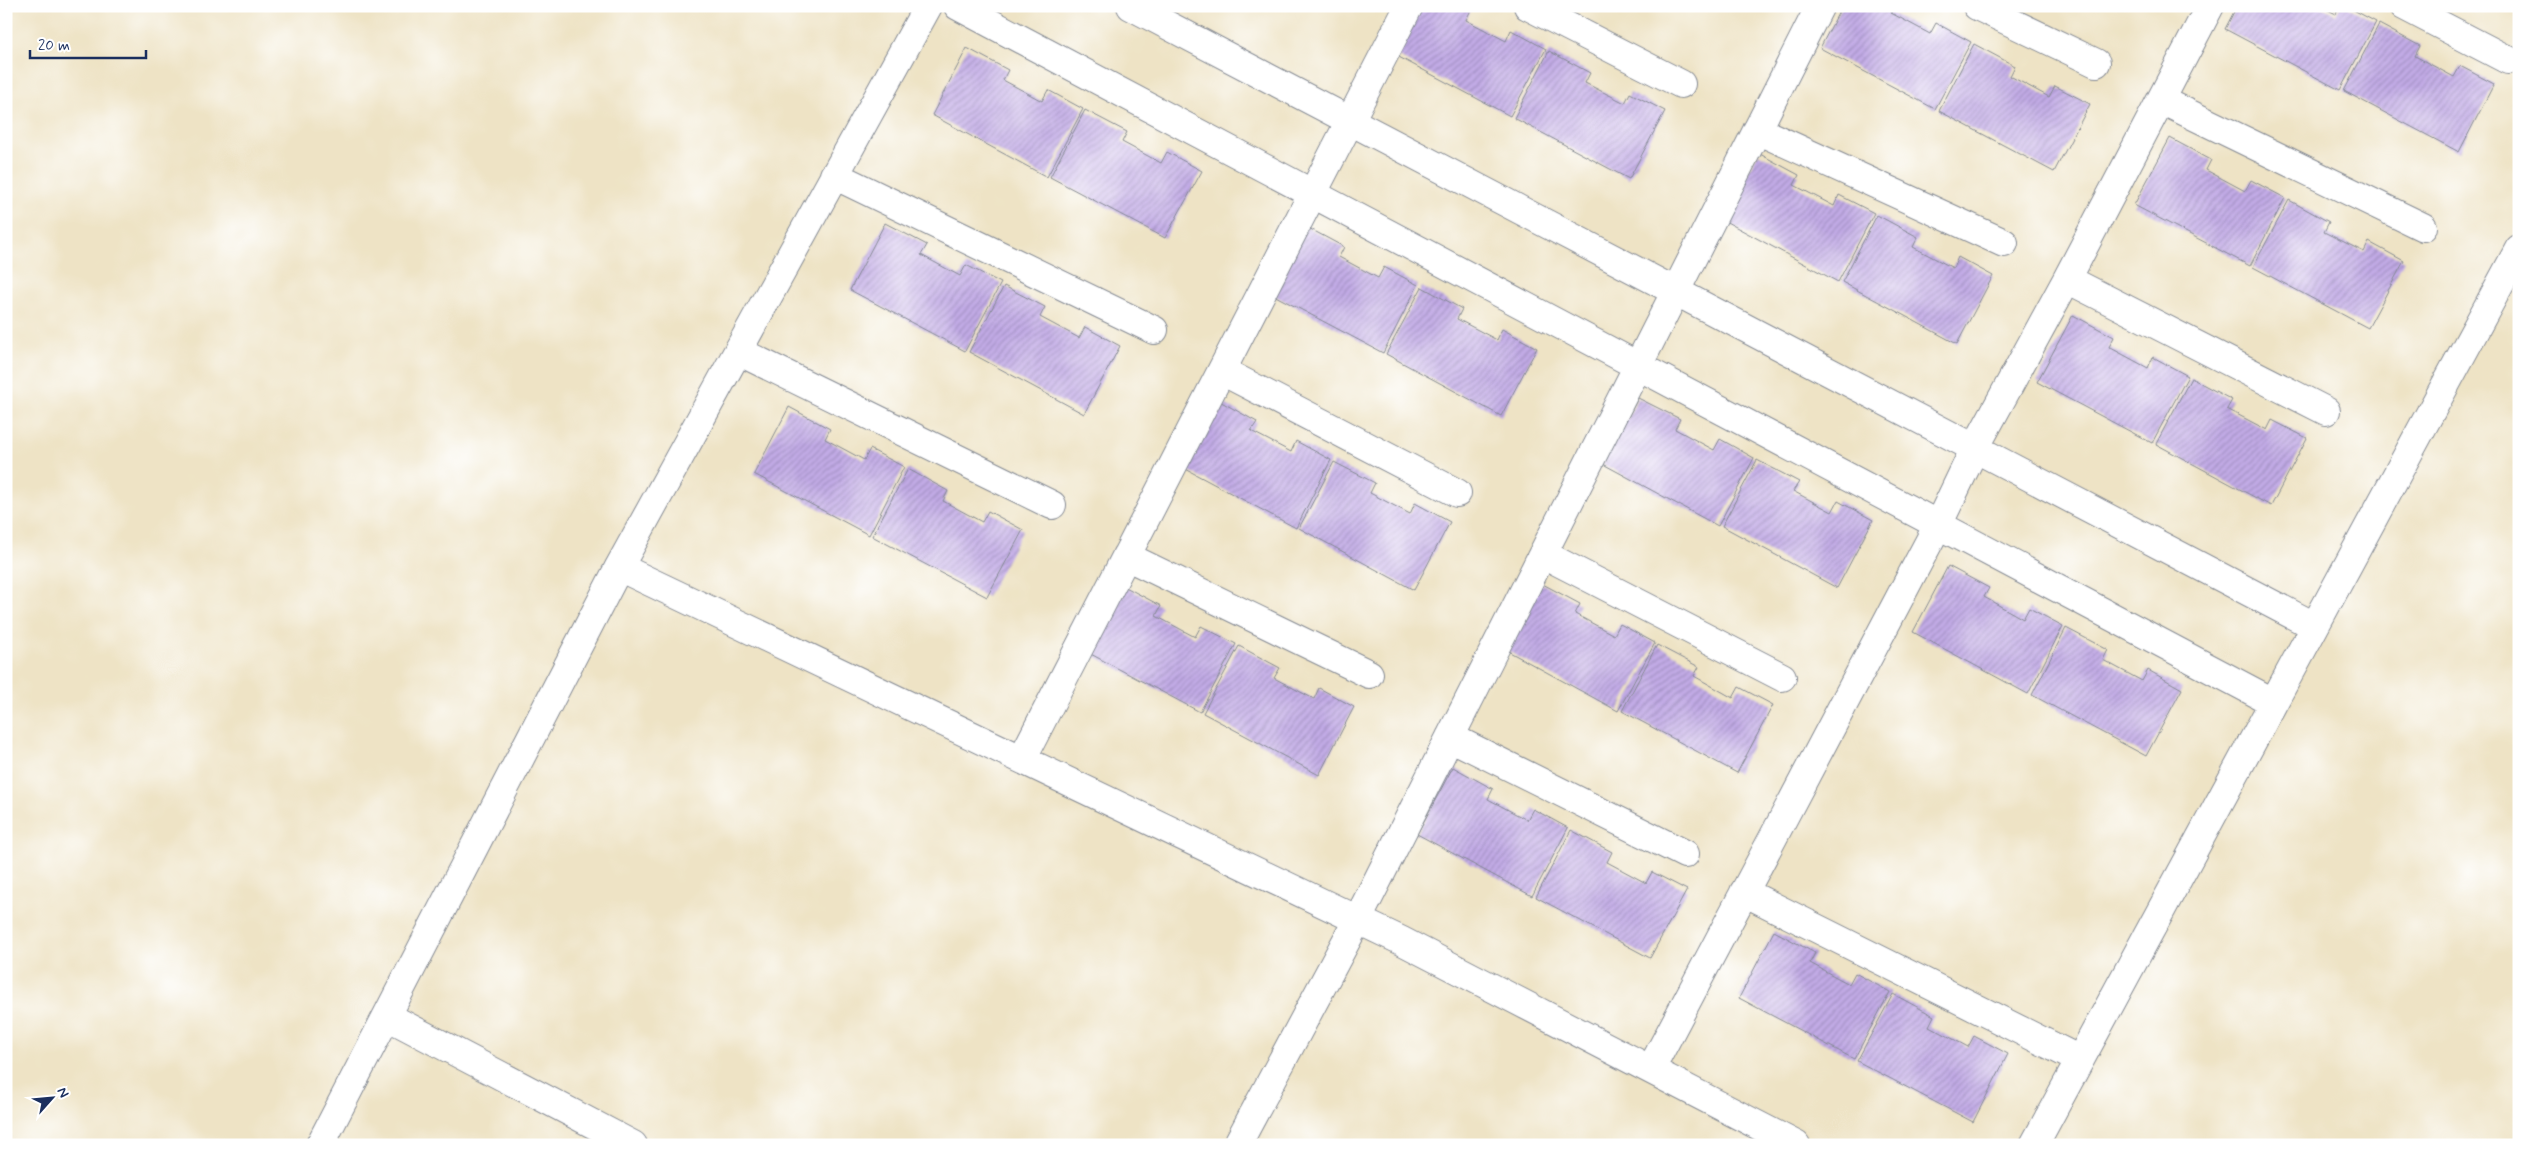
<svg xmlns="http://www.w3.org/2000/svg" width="2525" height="1151" font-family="Mynerve,sans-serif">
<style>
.building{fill:url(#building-hatch)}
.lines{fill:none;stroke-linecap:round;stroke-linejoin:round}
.street-casing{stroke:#848992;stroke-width:30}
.street{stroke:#fff;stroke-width:28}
</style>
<defs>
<pattern id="building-hatch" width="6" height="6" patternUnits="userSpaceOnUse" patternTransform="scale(1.25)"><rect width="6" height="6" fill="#c2abe6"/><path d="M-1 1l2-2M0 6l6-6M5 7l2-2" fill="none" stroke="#9d8cbe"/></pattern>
</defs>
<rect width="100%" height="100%" fill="#fff"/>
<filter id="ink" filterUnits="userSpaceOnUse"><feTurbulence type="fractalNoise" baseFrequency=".02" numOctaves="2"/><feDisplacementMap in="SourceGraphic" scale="10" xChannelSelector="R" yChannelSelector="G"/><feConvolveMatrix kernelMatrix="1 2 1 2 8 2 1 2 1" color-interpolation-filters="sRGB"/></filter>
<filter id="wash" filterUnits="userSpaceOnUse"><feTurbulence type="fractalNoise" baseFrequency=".0096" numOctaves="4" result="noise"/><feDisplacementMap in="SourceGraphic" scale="20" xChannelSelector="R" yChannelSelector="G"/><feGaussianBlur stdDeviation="1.12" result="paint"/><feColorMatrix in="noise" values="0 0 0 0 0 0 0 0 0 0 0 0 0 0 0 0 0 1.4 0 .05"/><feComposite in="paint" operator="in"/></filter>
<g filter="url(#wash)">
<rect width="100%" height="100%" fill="#eee3c5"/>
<g id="blocks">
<!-- building -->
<path class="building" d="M 1421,6 L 1464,6 L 1471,10 L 1466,20 L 1506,41 L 1511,30 L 1546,49 L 1510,116 L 1395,55 Z
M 1842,6 L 1895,6 L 1891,13 L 1930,34 L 1936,23 L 1971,42 L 1935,109 L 1820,48 Z
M 2237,6 L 2320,6 L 2336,14 L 2340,6 L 2346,6 L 2376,22 L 2340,90 L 2225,29 Z
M 2379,24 L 2420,46 L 2415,56 L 2454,77 L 2460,66 L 2494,84 L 2459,152 L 2344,91 Z
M 1974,44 L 2015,66 L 2010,76 L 2049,97 L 2055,86 L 2090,104 L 2054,172 L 1939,111 Z
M 967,48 L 1008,70 L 1003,80 L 1042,101 L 1048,90 L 1083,109 L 1047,177 L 932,115 Z
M 1549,51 L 1590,73 L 1585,83 L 1625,103 L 1630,93 L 1665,111 L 1629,179 L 1514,118 Z
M 1085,110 L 1127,132 L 1122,142 L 1161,163 L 1167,152 L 1202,171 L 1165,238 L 1050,177 Z
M 2170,138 L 2211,160 L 2206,170 L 2245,191 L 2251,180 L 2285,198 L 2250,266 L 2134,205 Z
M 1758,153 L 1799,175 L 1794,185 L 1834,206 L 1839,195 L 1874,213 L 1838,282 L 1723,220 Z
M 2289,200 L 2329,222 L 2324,232 L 2364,252 L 2369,242 L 2404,261 L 2368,328 L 2253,267 Z
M 1877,215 L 1918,237 L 1913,247 L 1953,268 L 1958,257 L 1993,276 L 1957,344 L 1842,282 Z
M 885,223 L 927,245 L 921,255 L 960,276 L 966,265 L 1001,283 L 965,351 L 850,290 Z
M 1303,225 L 1344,247 L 1339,257 L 1378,278 L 1384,267 L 1418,285 L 1383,353 L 1268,292 Z
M 1004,286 L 1045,307 L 1040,317 L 1079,338 L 1085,327 L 1120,346 L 1084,414 L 969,352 Z
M 1422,287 L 1462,309 L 1457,319 L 1497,340 L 1502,329 L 1537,348 L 1501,416 L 1386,354 Z
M 2073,315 L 2114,337 L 2109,347 L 2148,368 L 2153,357 L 2188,376 L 2152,443 L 2037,382 Z
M 2191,378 L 2232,400 L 2227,409 L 2267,430 L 2272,420 L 2307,438 L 2271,506 L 2156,444 Z
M 1638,398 L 1680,419 L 1675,429 L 1714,450 L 1720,439 L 1754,458 L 1718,526 L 1603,464 Z
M 1216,399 L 1257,422 L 1251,431 L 1291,452 L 1296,441 L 1331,460 L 1296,528 L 1180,466 Z
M 789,407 L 830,429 L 825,439 L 864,460 L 870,449 L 904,467 L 869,535 L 754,474 Z
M 1757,460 L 1799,482 L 1793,491 L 1832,512 L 1838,501 L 1873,520 L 1837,588 L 1722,526 Z
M 1334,462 L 1375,483 L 1370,493 L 1410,514 L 1415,503 L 1450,522 L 1414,590 L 1299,528 Z
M 908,469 L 948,491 L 943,501 L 982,522 L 988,511 L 1023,530 L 987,597 L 872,536 Z
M 1948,566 L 1989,588 L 1984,597 L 2023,619 L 2029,608 L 2063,626 L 2028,694 L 1913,632 Z
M 1539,582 L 1580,604 L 1575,614 L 1614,635 L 1620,624 L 1655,643 L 1618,711 L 1504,649 Z
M 1120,584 L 1161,606 L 1156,616 L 1195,637 L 1201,626 L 1236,644 L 1200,712 L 1085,651 Z
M 2066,628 L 2108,650 L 2103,660 L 2142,681 L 2148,670 L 2182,689 L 2146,756 L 2032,695 Z
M 1657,645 L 1699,667 L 1694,676 L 1733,698 L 1739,687 L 1773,705 L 1737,773 L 1622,711 Z
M 1239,646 L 1280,668 L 1274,678 L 1314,699 L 1319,688 L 1354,707 L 1319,775 L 1203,713 Z
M 1453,767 L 1493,789 L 1488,799 L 1527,820 L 1533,809 L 1568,828 L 1532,896 L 1417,834 Z
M 1571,830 L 1612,852 L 1607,862 L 1646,883 L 1652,872 L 1687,890 L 1650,958 L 1536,897 Z
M 1774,931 L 1815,953 L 1810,963 L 1849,984 L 1855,973 L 1890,992 L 1854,1059 L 1739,998 Z
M 1893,994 L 1934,1016 L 1929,1026 L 1968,1047 L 1974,1036 L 2008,1054 L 1973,1122 L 1857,1061 Z"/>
</g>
</g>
<g filter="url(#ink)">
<use href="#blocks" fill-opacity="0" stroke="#848992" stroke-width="1"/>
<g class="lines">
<defs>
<path id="street" d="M 928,6 L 619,567 L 1402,941 L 1796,1145
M 958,6 L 2273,702
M 1131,6 L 2314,626
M 1528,6 L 1681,84
M 1977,6 L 2096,63
M 2404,6 L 2508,60
M 2161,100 L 2423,227
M 1757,130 L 2004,243
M 834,175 L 1154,330
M 2067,279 L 2326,411
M 738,351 L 1052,505
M 1222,371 L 1457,493
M 1543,554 L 1782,677
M 1126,556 L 1369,674
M 1450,737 L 1685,854
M 1022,759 L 1409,6
M 1744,892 L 2080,1060
M 387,1016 L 633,1145
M 1651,1069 L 1938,525 L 1975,448 L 2067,279 L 2210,6
M 320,1145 L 619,567
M 1237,1145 L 1358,919 L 1820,6
M 2034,1145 L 2519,249"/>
</defs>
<!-- street casing -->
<use href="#street" class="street-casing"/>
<!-- street -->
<use href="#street" class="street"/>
</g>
</g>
<!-- margin -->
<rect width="2525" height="1151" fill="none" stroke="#fff" stroke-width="25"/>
<!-- north arrow -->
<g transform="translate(52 1098) rotate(63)" stroke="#ffffff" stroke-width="4" paint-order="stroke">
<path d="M0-4L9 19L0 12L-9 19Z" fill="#1b2f5e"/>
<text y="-8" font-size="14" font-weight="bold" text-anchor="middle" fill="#1b2f5e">N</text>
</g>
<!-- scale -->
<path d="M30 50v8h116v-8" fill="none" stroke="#1b2f5e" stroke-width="2.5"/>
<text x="38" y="50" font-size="15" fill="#1b2f5e" stroke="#ffffff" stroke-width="4" paint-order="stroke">20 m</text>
</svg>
